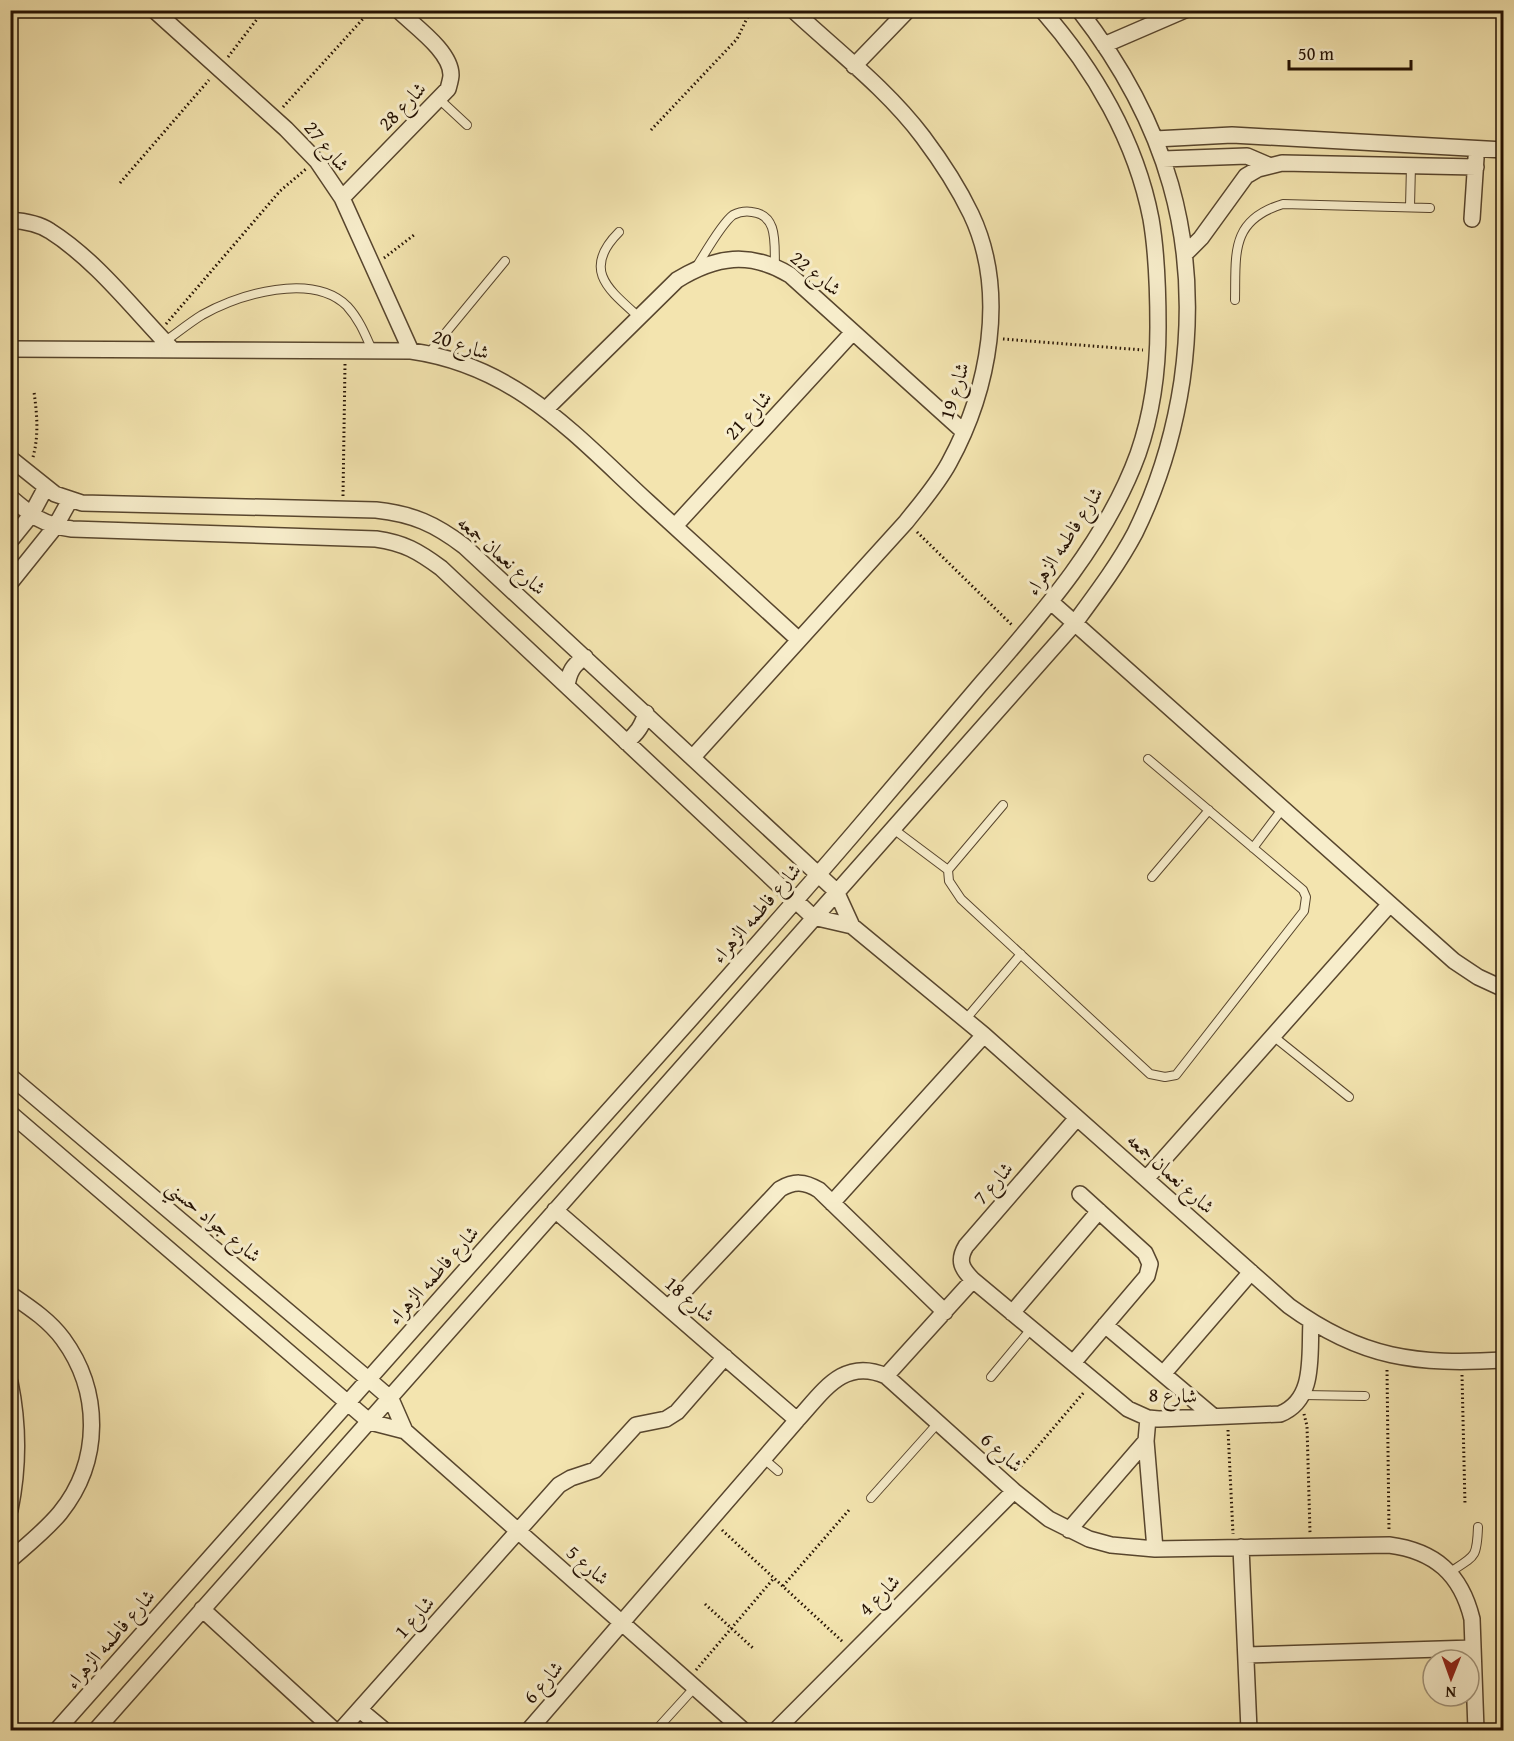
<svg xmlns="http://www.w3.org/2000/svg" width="1514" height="1741" font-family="'Gentium Book Plus',Amiri,serif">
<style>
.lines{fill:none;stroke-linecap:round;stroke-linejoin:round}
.lane-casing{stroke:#58462e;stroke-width:10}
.street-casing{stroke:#58462e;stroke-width:18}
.path{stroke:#251203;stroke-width:3;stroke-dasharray:1.5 3;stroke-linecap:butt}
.lane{stroke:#f7edcb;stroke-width:8}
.street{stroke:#f7edcb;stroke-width:15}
.labels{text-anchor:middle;stroke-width:6;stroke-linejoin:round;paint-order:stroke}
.street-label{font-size:20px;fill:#251203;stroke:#f7edcb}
</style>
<rect width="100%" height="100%" fill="#f3e4af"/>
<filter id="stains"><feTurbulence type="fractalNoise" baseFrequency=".00333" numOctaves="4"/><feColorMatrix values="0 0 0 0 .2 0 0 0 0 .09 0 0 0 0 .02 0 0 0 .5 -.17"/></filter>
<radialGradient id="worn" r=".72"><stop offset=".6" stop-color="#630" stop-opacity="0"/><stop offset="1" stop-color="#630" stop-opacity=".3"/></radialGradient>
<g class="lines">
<defs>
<path id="lane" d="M 1087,20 L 1102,10
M 439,99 L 467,125
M 1410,207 L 1411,165
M 619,232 C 581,270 609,290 639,317
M 697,266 C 705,253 722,223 733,215 C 739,212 746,211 752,212 C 779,215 774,245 775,266
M 1235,300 C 1236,253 1230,220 1283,204 L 1430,208
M 164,342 C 177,333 189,323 202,315 C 240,294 312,272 347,306 C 359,319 365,334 372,350
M 429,353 L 505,261
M 892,828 L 948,870 L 949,881 L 961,899 L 1150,1074 L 1165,1077 L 1176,1075 L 1304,911 L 1306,897 L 1303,890 L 1148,759
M 1253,848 L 1283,808
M 948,870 L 1003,805
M 1152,877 L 1209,810
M 965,1020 L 1021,954
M 1273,1036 L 1349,1097
M 991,1377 L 1031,1329
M 1303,1395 L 1365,1396
M 764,1459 L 778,1471
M 871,1498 L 938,1423
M 1450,1572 C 1475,1556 1477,1558 1478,1527
M 656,1730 L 695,1687"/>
<path id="street" d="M 154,10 L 286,129 L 317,161 L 342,198 L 411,351
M 1104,45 L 1185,10
M 854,66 L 908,10
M 1155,139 L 1232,135 L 1504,150
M 1163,159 L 1247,156 L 1268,165
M 342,198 L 448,89 C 449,85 451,79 451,75 C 451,51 414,26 398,10
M 1472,219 L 1476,158
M 10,220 C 24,221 38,223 50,231 C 96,260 134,310 172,349
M 1186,253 L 1201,238 L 1246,176 L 1258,169 L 1282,163 L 1476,167
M 10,349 L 411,351 C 516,366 574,434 648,502 C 699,548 749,594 799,640
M 546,409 L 677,280 C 716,256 750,251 790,275 L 964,432
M 10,458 L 55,494 L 82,503 L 376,510 C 413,514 435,524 464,546 L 836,891 L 852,926 L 984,1035 L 1289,1306 C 1362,1359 1417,1365 1504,1360
M 10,497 C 32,516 43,525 72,529 L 376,539 C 404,543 418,551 441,568 L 813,917 L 852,926
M 675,526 L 853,332
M 10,541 L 31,515 L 46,487
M 10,583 L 55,527 L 70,500
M 1051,602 L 1454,961 L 1478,977 L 1504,989
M 567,686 C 569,672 573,665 585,657
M 626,742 C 637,734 642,726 646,713
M 693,757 L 906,522 C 921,503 937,485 949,463 C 989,390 1008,292 971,214 C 958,187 941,161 923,137 C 887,89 837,51 793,10
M 10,1076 L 368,1379 L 391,1399 L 405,1431 L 743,1730
M 10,1113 L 370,1422 L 405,1431
M 1077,1118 L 966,1246 C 957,1261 962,1269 973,1280 L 1128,1409 L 1148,1418 L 1159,1419 L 1280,1414 C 1316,1400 1309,1355 1311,1322
M 1146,1179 L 1390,904
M 832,1203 L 984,1035
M 555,1210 L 797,1420
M 10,1294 C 29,1307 49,1320 63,1339 C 101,1391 102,1461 60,1513 C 46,1530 27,1545 10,1560
M 668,1308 L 780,1189 C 794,1181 804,1181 819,1190 L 945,1312
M 1012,1313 L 1099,1211
M 1105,1325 L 1214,1417
M 1073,1363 L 1147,1276 L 1150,1264 L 1145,1253 L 1080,1194
M 1163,1374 L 1251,1272
M 886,1376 L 973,1280
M 10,1382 C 19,1426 19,1466 10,1510
M 1148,1418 L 1146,1441 L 1155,1549
M 1069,1530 L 1146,1441
M 1241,1547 L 1249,1730
M 202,1609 L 334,1730
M 1246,1655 L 1473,1648
M 360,1710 L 384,1730
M 57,1730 C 205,1563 353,1396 502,1229 C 620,1098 739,967 854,833 C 896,784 938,734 980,685 C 1041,615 1106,542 1138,454 C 1152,414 1158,369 1158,327 C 1158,291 1157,254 1151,219 C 1136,141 1094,69 1042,10
M 96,1730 L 1074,624 C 1096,594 1118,565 1135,533 C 1159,484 1174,434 1182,381 C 1202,240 1166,122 1079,10
M 341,1730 L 559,1485 L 571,1478 L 595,1470 L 636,1425 L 666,1419 L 677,1412 L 725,1357
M 529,1730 L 797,1420 C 823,1392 843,1357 886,1376 L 1014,1491 L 1049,1519 L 1089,1539 L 1111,1545 L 1155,1549 L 1389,1545 C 1435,1551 1461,1574 1472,1619 L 1476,1730
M 776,1730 L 1014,1491"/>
</defs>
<!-- lane casing -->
<use href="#lane" class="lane-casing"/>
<!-- street casing -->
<use href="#street" class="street-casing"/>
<!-- path -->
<path class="path" d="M 228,57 L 264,10
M 283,107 L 371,10
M 651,130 L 737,39 L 751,10
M 120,183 L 209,80
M 384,258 L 414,235
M 166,324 L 280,191 L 306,169
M 1003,339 L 1143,350
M 33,457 C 39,435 37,414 34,392
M 343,496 L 345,364
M 917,532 L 1013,626
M 1387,1370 L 1389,1531
M 1462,1375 L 1465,1505
M 1304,1414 L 1307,1426 L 1310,1533
M 1228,1430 L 1233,1534
M 1015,1473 L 1085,1391
M 722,1530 L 843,1642
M 783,1586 L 849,1510
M 705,1604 L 754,1649
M 696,1670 L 774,1578"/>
<!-- lane -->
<use href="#lane" class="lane"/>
<!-- street -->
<use href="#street" class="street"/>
</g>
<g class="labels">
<!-- street labels -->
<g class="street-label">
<text transform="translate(402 106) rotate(-46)" y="7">شارع 28</text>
<text transform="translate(327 146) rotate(51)" y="7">شارع 27</text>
<text transform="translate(816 273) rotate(39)" y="7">شارع 22</text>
<text transform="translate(461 344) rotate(18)" y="7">شارع 20</text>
<text transform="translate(954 391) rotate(-73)" y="7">شارع 19</text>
<text transform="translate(748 415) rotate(-47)" y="7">شارع 21</text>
<text transform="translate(1064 541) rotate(-57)" y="7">شارع فاطمه الزهراء</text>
<text transform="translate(502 555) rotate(41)" y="7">شارع نعمان جمعه</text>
<text transform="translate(756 913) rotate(-49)" y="7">شارع فاطمه الزهراء</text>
<text transform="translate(1171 1173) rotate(42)" y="7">شارع نعمان جمعه</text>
<text transform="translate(993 1183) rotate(-49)" y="7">شارع 7</text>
<text transform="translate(214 1221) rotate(40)" y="7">شارع جواد حسني</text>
<text transform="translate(433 1275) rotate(-48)" y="7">شارع فاطمه الزهراء</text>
<text transform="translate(690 1299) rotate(41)" y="7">شارع 18</text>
<text transform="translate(1173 1395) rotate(2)" y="7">شارع 8</text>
<text transform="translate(1002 1452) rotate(42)" y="7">شارع 6</text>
<text transform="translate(588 1565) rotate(41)" y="7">شارع 5</text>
<text transform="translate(879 1595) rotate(-45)" y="7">شارع 4</text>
<text transform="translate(414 1617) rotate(-48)" y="7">شارع 1</text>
<text transform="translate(110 1639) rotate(-49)" y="7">شارع فاطمه الزهراء</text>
<text transform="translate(543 1682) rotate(-49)" y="7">شارع 6</text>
</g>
</g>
<!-- margin -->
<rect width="1514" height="1741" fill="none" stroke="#f3e4af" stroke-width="36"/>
<rect x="12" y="12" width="1490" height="1717" fill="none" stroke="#251203" stroke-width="3"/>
<rect x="18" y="18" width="1478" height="1705" fill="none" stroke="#251203" stroke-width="1.5"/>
<!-- north arrow -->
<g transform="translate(1451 1678) rotate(181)"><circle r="28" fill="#f7edcb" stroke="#a3957b" stroke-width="1.5"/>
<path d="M0-4.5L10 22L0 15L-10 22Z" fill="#8f2418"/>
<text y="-9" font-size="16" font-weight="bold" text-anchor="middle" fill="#251203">N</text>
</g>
<!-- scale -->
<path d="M1289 60v9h122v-9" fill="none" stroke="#251203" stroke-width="3"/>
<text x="1298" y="60" font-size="18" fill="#251203" stroke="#f7edcb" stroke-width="4.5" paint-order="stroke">50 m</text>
<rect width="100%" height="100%" filter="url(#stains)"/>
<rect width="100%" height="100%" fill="url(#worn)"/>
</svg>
